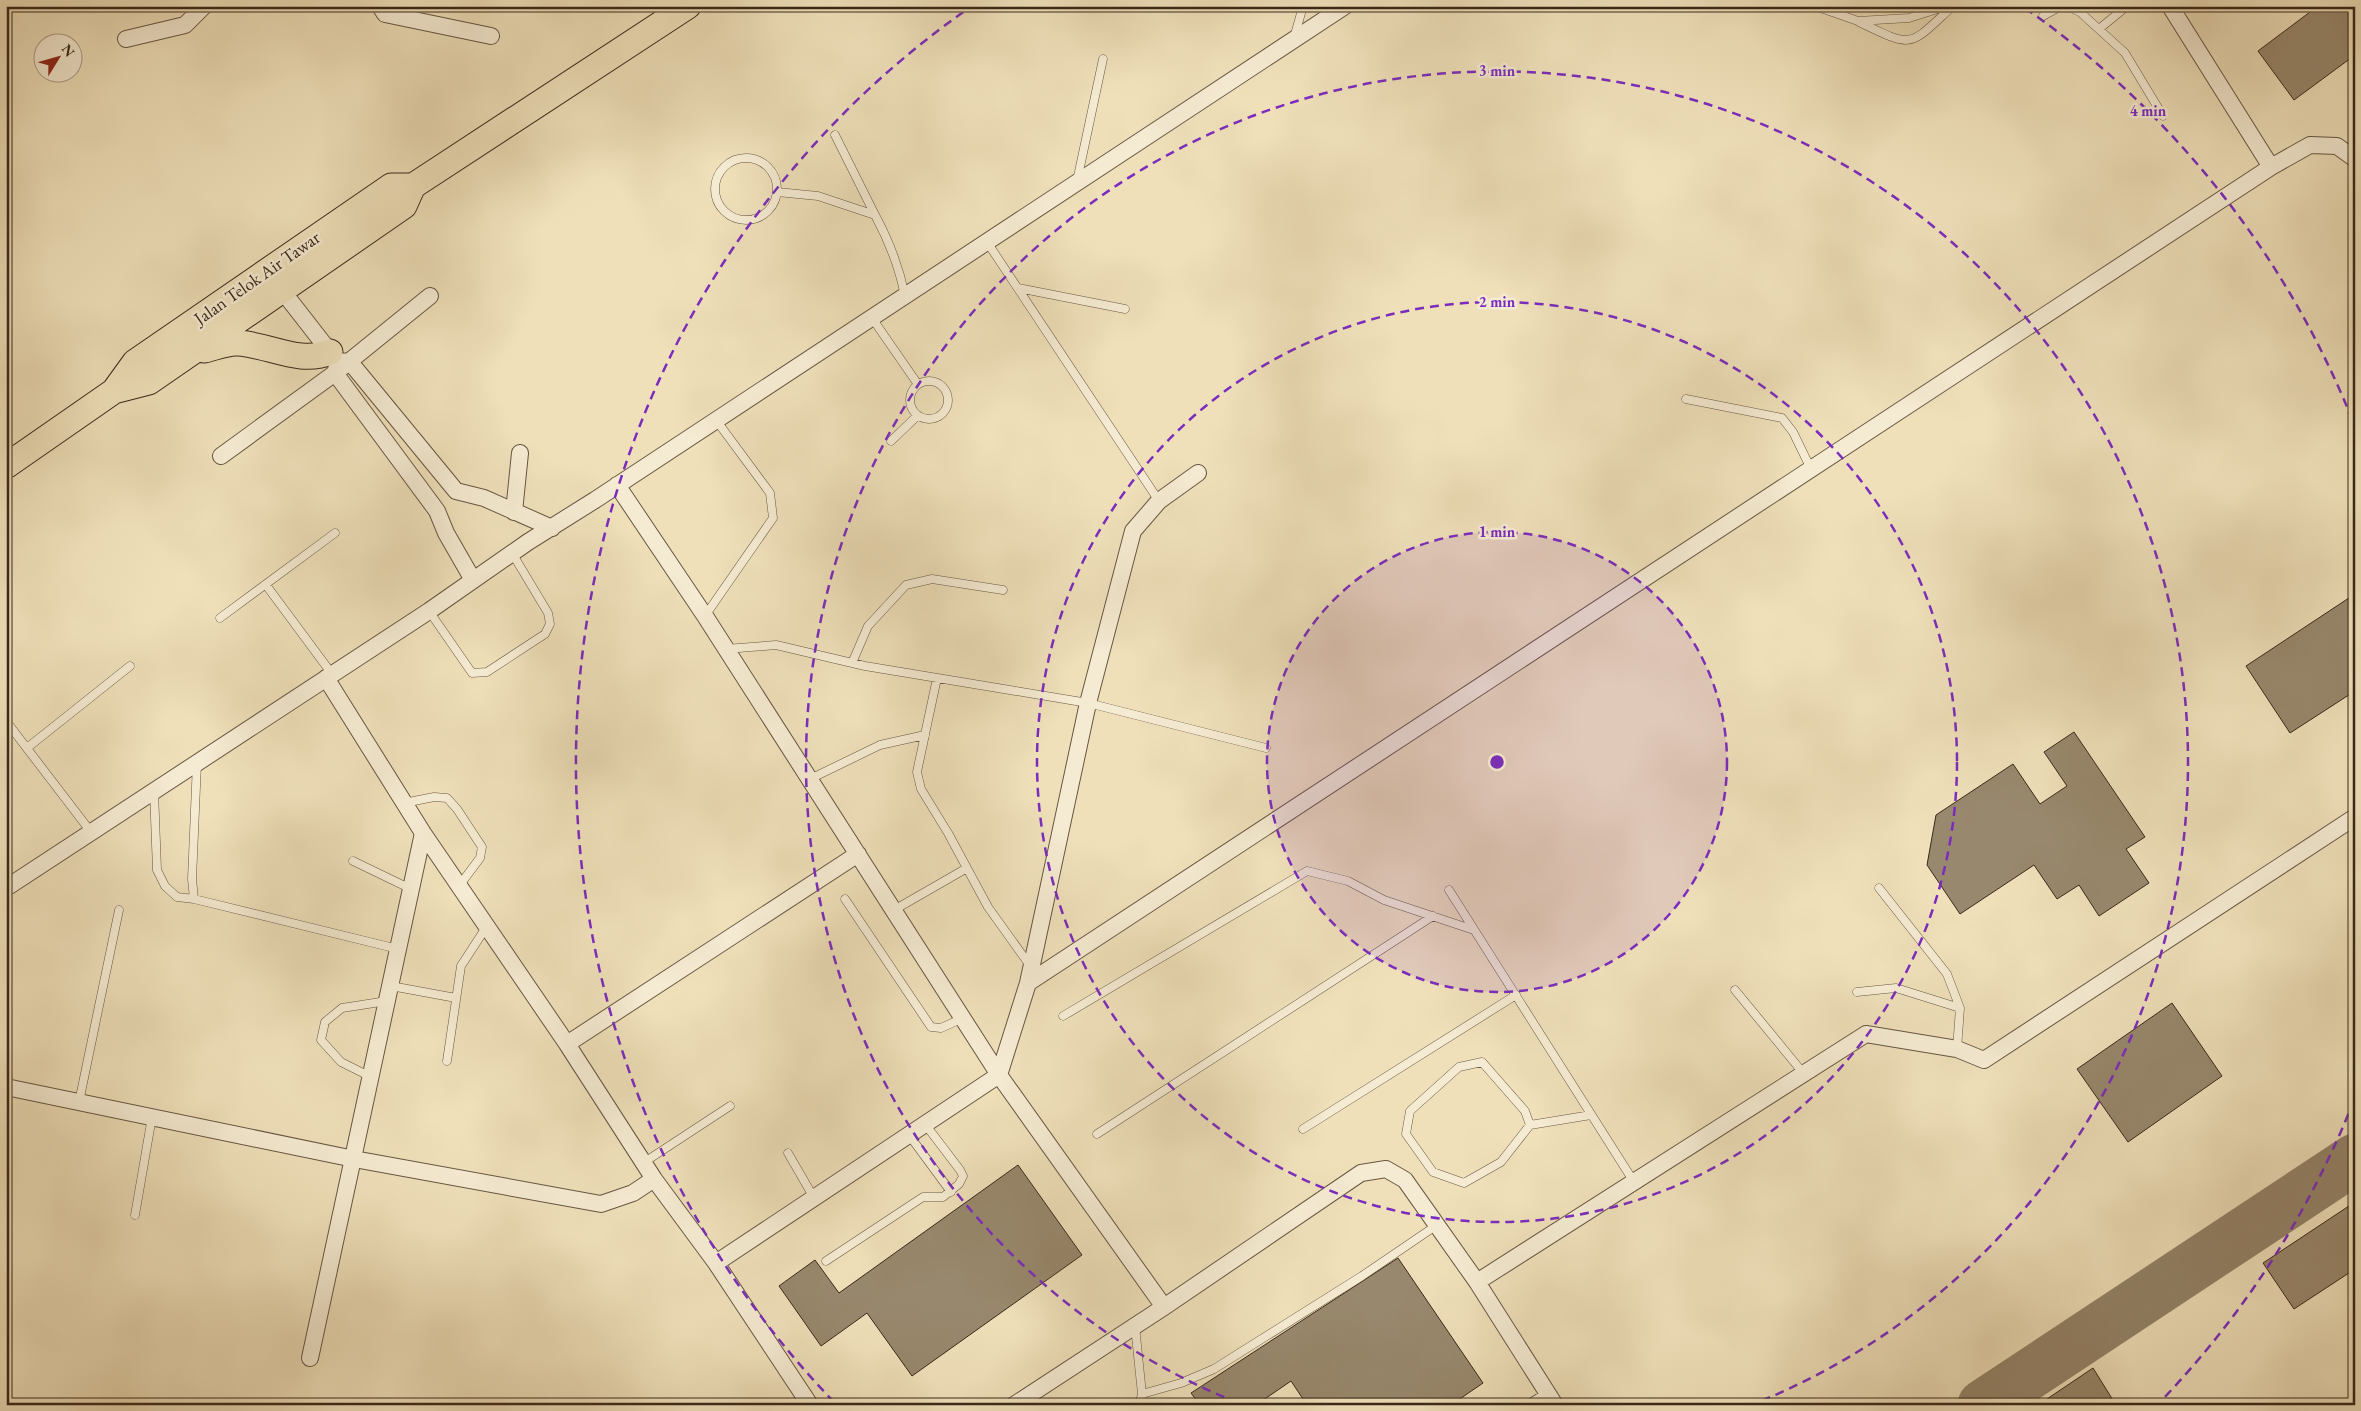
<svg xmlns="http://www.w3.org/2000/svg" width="2361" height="1411" font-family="'EB Garamond',serif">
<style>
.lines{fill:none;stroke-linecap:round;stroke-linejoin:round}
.taxiway{stroke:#94846a;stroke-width:51}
.building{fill:#98886d;stroke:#3a281a}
.service-casing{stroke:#675642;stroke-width:9}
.minor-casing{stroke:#675642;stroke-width:18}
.primary-casing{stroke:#3a281a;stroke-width:27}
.service{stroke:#f5ebd2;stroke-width:8}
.minor{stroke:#f5ebd2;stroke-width:16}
.primary{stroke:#efe0ba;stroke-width:25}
.ring{fill:none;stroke:#7b2cbf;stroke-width:2.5;stroke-dasharray:9 6}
.labels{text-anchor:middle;stroke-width:5;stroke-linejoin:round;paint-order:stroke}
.street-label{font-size:18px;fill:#3a281a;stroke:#f5ebd2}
.centre{fill:#7b2cbf;stroke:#f5ebd2;stroke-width:2.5}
.ring-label{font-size:15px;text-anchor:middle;font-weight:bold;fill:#7b2cbf;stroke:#f5ebd2;stroke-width:5;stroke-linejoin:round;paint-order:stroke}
</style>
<rect width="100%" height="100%" fill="#efe0ba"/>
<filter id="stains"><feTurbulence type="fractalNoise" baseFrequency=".004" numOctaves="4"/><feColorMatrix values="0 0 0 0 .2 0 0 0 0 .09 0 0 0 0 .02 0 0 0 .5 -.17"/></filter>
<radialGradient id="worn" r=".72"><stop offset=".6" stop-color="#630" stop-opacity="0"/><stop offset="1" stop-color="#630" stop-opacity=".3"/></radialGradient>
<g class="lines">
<!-- taxiway -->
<path class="taxiway" d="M 1983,1405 L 2355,1159"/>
</g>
<!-- building -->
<path class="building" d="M 2318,6 L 2355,6 L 2355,55 L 2294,100 L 2258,51 Z
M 2355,594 L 2355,691 L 2290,733 L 2246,666 Z
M 2074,732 L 2145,837 L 2126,849 L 2149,883 L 2099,916 L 2079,885 L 2057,899 L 2034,865 L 1960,914 L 1927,865 L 1936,815 L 2013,764 L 2040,804 L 2067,786 L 2044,752 Z
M 2172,1003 L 2222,1076 L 2128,1142 L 2077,1069 Z
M 1018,1165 L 1082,1255 L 912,1376 L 867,1313 L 821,1346 L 779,1286 L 815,1260 L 839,1293 Z
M 2355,1202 L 2355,1269 L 2294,1309 L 2263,1263 Z
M 1398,1258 L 1483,1383 L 1451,1405 L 1307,1405 L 1291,1381 L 1256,1405 L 1200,1405 L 1191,1393 Z
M 2093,1368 L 2116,1405 L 2038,1405 Z"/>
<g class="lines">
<defs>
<path id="service" d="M 1815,6 L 1858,21 L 1909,18 L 1947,6
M 2067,6 L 2080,12 L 2125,53 L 2163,116
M 2043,16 L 2061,6
M 1859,22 C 1915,49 1908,47 1953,6
M 2099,29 L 2127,6
M 1294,38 L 1303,6
M 835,135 L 875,215
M715 189a31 31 0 1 1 62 0a31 31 0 1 1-62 0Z
M 1077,181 L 1103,59
M 777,192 L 818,196 L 875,215 C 889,241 899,266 905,296
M 987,242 L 1159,501
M 1018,288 L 1125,309
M 872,318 L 917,383
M910 400a19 19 0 1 1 38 0a19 19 0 1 1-38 0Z
M 1686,399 L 1782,418 L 1793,432 L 1811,469
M 891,441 L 917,416
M 266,585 L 332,674
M 429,611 L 472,673 L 487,672 L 545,634 L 550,624 L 548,613 L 512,553
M 705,616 L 773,518 L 770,493 L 716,420
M 220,618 L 335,533
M 726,649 L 776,645 L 865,666 L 1088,703 L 1266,748
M 852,663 L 868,626 L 906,585 L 932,579 L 1003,590
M 937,678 L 917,772 L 921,789 L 948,833 L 988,907 L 1031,967
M 6,721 L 91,832
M 27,748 L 130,666
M 810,779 L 880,745 L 925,735
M 154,791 L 157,870 L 165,886 L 177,897 L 194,899 L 398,949
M 404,803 L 434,797 L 447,798 L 457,809 L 482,847 L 480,858 L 459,886
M 353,861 L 411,889
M 1879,888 L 1947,974 L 1960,1008 L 1957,1049
M 1449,890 L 1634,1182
M 194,899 L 192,879 L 197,763
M 845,899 L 931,1027 L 941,1028 L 963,1018
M 894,910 L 967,868
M 391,986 L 456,998
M 1735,990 L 1804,1074
M 1857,992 L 1896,988 L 1960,1008
M 1063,1016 L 1307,871 L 1348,881 L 1384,900 L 1474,930
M 447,1061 L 461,966 L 487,926
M 1482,1062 L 1525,1111 L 1530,1125 L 1501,1162 L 1464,1183 L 1433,1172 L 1406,1134 L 1410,1111 L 1459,1067 Z
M 371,1077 L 341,1062 L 321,1040 L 325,1022 L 342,1008 L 387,1001
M 79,1102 L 119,910
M 1530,1125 L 1591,1115
M 1303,1129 L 1516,995
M 1097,1134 L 1433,916
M 909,1135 L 951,1192
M 788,1153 L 814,1198
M 643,1163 L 730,1106
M 135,1215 L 152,1117
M 826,1261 L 923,1197 L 943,1197 L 959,1184 L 963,1176 L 960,1170 L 925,1124
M 1135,1326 L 1142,1394 L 1139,1405
M 1142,1394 L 1181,1383 L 1214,1369 L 1362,1276 L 1437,1225"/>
<path id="minor" d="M 380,6 L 385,14 L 491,36
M 2170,6 L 2271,167
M 126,39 L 185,25 L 204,6
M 277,284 L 330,352 L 338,361 L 350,362 L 456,491 L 484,498 L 552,528
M 338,363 L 335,373 L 437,511 L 446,533 L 473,580
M 221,456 L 335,373 L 430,296
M 617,485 L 705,616 L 999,1075 L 1164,1307
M 514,512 L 520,453
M 326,678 L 423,833 L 567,1044 L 654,1179 L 716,1263 L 810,1405
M 6,888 L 429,611 L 528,542 L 595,500 L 1345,6
M 1028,983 L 2271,167 L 2310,145 L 2337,146 L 2355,159
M 567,1044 L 858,854
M 6,1087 L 354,1159 L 601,1204 L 633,1193 L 654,1179
M 716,1263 L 999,1075 L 1028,983 L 1088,703 L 1133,531 L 1159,501 L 1198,473
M 1477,1282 L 1866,1034 L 1957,1049 L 1984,1060 L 2355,817
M 310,1358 L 423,833
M 1014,1405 L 1164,1307 L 1361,1173 L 1386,1169 L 1405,1180 L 1477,1282 L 1555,1405
M 1535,1405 L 1549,1396"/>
<path id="primary" d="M 204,350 C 214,348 228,342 238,343 C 270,345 300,365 330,352
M 114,391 L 135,362 L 391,186 L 413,186
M 6,466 L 114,391 L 149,382 L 404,206 L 413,186 L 688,6"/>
</defs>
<!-- service casing -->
<use href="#service" class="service-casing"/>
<!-- minor casing -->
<use href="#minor" class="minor-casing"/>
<!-- primary casing -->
<use href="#primary" class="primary-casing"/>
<!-- service -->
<use href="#service" class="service"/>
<!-- minor -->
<use href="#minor" class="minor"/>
<!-- primary -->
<use href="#primary" class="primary"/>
</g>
<!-- distance rings -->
<circle cx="1497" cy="762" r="230" fill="#7b2cbf" fill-opacity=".12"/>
<g class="ring">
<circle cx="1497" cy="762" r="230"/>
<circle cx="1497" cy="762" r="460"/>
<path d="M1238 1403A691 691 0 1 1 1756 1403"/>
<path d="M2354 1100A921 921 0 0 1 2160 1402M834 1402A921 921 0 0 1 969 8M2025 8A921 921 0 0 1 2354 424"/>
</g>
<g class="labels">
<!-- street labels -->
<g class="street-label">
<text transform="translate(257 278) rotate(-35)" y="6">Jalan Telok Air Tawar</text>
</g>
</g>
<circle cx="1497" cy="762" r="8" class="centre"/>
<g class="ring-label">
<text x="1497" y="76">3 min</text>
<text x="2148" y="116">4 min</text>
<text x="1497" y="307">2 min</text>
<text x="1497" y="537">1 min</text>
</g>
<!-- margin -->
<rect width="2361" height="1411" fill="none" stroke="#efe0ba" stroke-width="25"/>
<rect x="8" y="8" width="2346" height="1396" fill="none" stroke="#3a281a" stroke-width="2.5"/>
<rect x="12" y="12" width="2336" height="1386" fill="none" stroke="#3a281a"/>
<!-- north arrow -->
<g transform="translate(58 58) rotate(53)"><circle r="24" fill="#f5ebd2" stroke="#aa9d88"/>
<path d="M0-4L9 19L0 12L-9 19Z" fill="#8f2418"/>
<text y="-8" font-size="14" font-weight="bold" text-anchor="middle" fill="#3a281a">N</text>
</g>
<rect width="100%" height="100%" filter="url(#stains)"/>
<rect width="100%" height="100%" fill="url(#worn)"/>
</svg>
